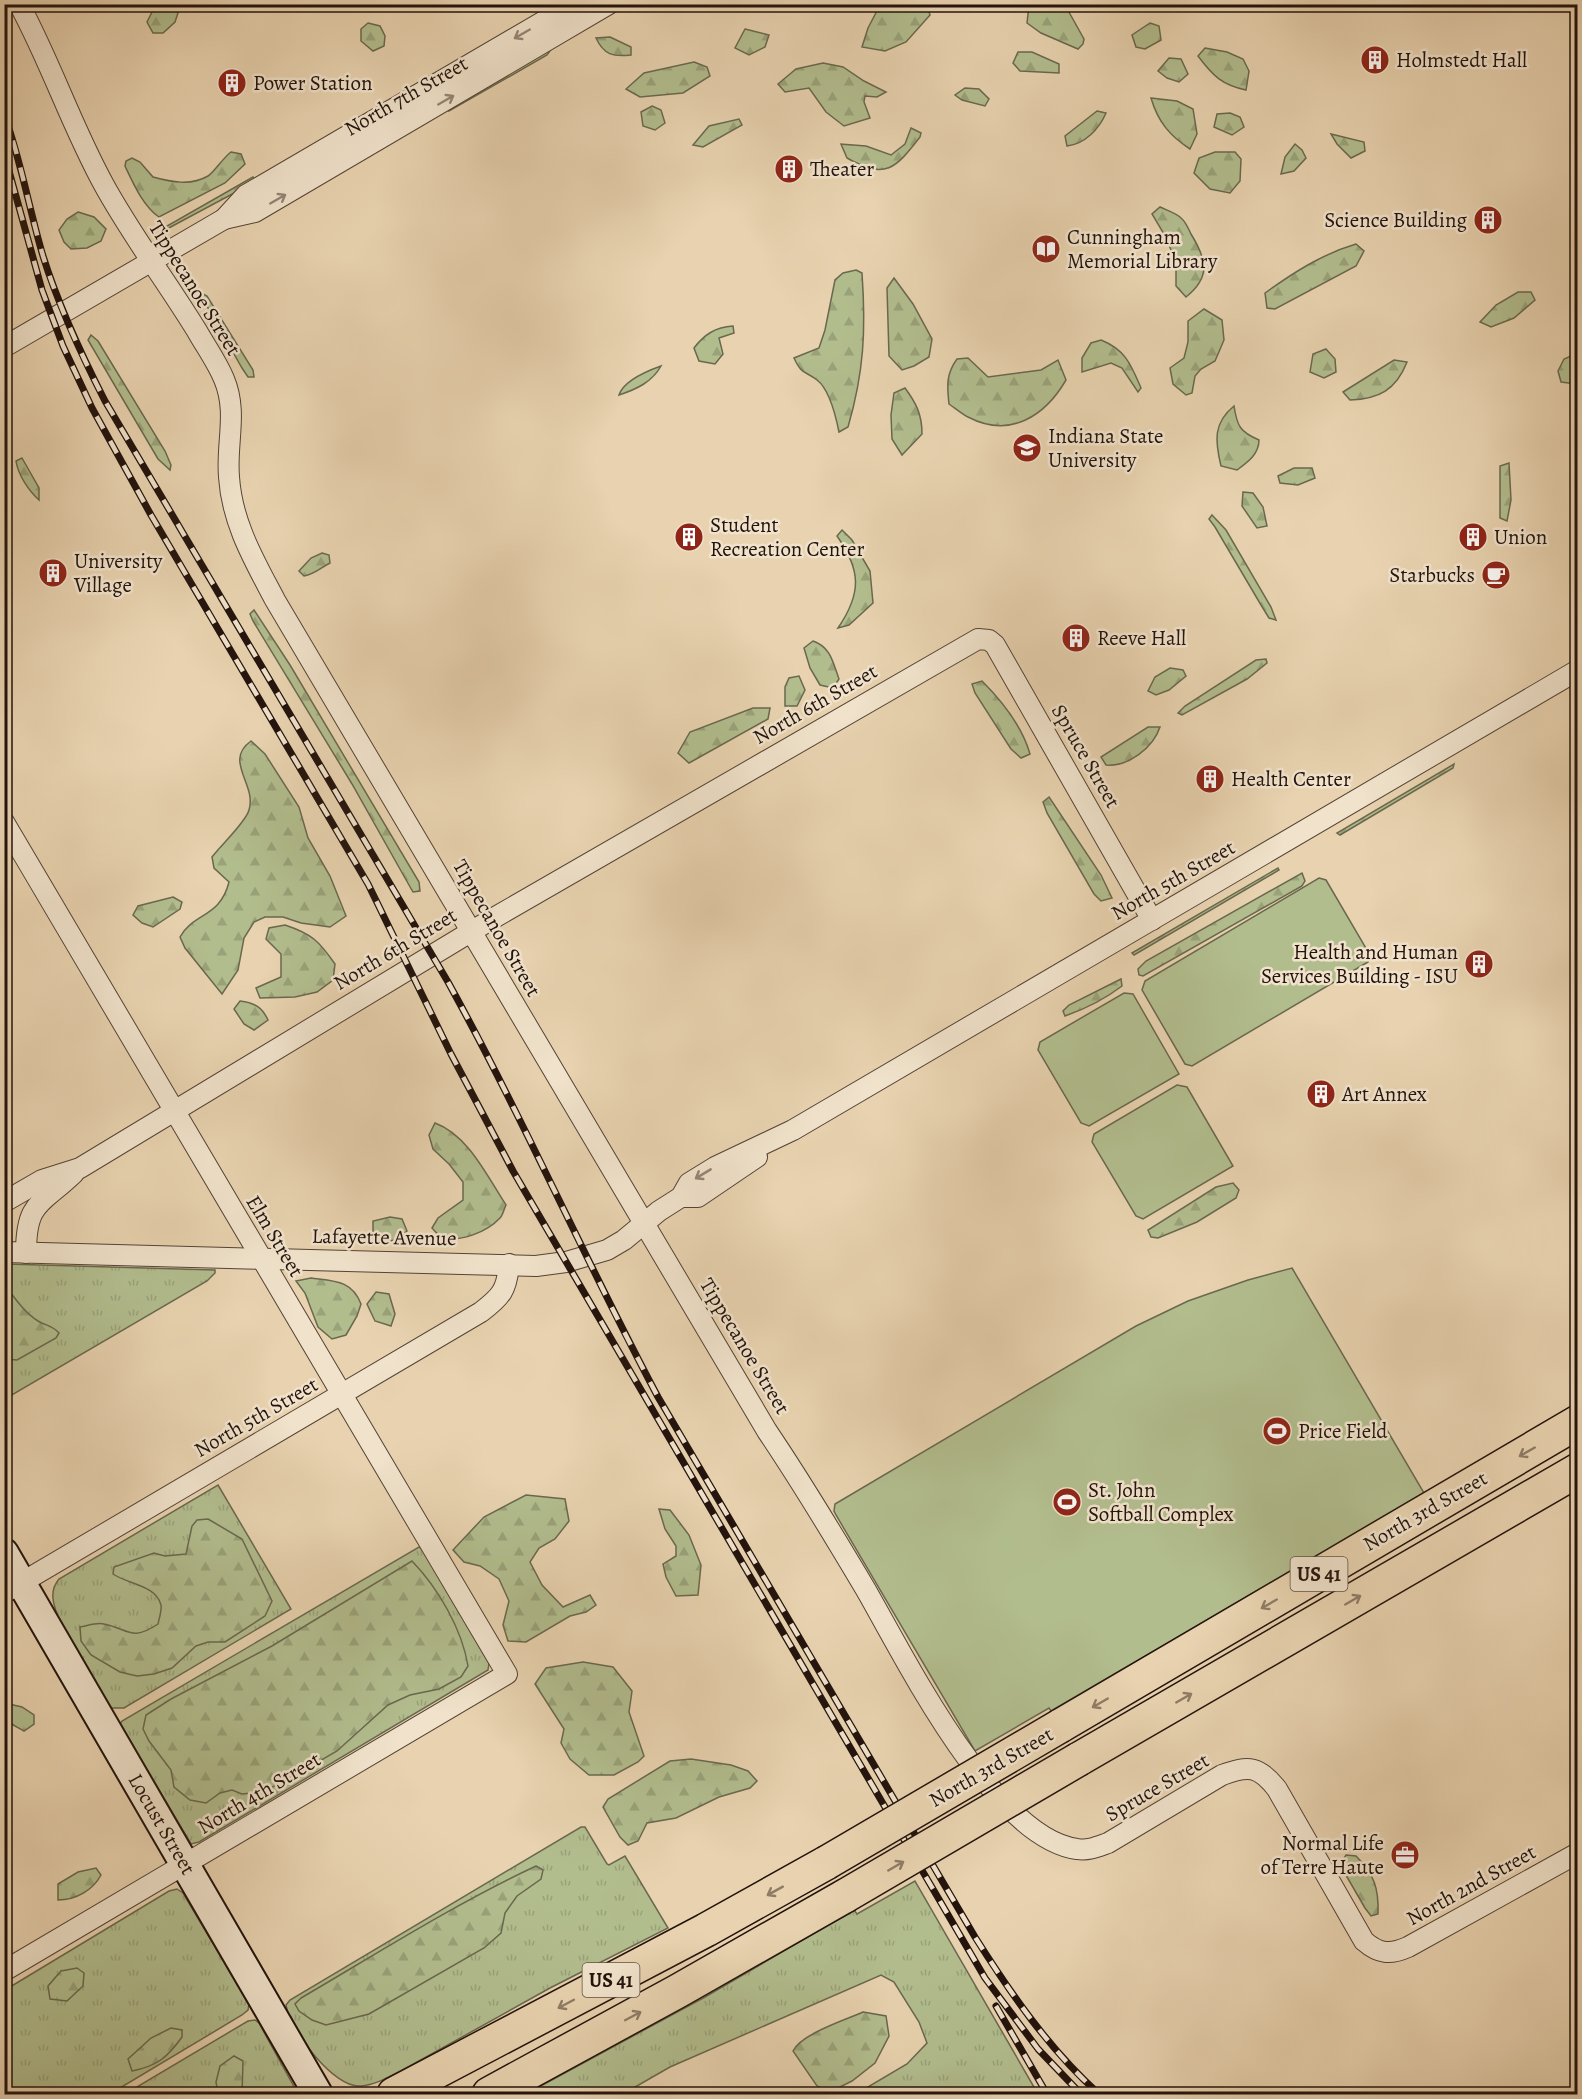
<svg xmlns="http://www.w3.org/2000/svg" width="1582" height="2099" viewBox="0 0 1582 2099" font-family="Alegreya,serif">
<defs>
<pattern id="grass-tufts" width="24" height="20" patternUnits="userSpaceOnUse" patternTransform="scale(1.5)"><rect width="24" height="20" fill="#b2bd8e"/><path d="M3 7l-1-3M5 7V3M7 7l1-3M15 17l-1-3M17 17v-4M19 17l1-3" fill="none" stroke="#99a279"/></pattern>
<pattern id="forest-firs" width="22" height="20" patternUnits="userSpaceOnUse" patternTransform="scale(1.5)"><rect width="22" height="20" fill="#b2bd8e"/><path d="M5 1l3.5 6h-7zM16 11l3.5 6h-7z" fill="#99a279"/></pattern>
</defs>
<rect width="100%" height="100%" fill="#e8d2af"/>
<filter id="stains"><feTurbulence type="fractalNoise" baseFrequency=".00333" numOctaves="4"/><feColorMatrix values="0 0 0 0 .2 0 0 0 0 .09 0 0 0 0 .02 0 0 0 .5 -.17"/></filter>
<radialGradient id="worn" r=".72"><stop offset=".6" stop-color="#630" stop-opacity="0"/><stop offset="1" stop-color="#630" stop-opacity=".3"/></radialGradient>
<g fill="url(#grass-tufts)" stroke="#6a684e" stroke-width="1.5">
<path d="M5,1264l210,6v3l-8,8 -202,118z"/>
<path d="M218,1485l73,124 -167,99h-13l-53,-91c-5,-14 -9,-26 1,-38z"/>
<path d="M419,1547l3,1 67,115 -1,7 -289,172 -8,2 -71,-120 2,-3z"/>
<path d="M581,1827h4l22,37 2,1 16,-9 43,72 -118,60 -149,83c-12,6 -26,14 -40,15 -27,3 -71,-56 -75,-81l4,-5z"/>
<path d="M915,1881l123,213h-182l51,-30 20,-21 -8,-21 -25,-40 -13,-7 -211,92 -47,27h-97l179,-97 149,-87 3,4z"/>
<path d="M177,1889l6,4 66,111 -1,6 -6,5 -132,79h-105v-104l164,-99z"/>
<path d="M255,2020l4,3 39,71h-173l123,-73z"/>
</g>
<g fill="url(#forest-firs)" stroke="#6a684e" stroke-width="1.5">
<path d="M149,5h22l7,8 -3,9 -12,11h-10l-6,-11 5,-10z"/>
<path d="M878,5h49l3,10 -24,27 -21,9 -23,-4 6,-19 11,-21z"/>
<path d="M1029,5h36l19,34 -1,5 -5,5 -37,-16 -14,-10z"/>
<path d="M368,23l12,3 5,10 -1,10 -11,5 -12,-10v-12z"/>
<path d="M1150,23l9,3 2,14 -16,9 -9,-2 -4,-12z"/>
<path d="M745,29l24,6 -4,12 -16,8 -14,-7z"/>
<path d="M610,37l21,10v8c-18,2 -27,0 -35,-17z"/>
<path d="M552,48l-5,7 -98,56v-2z"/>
<path d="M1205,48l22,4 16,7 6,12 -3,19c-24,-5 -33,-14 -48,-34z"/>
<path d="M1018,52h14l27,12v9l-39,-2 -7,-8z"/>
<path d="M1169,58l12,1 7,15 -9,8 -12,-4 -9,-7z"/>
<path d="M694,62l13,5 3,9 -27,17 -43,4 -14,-8 18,-16z"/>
<path d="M823,63l20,4 21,14 22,11 -9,5 -12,-1 -1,6 6,16 -26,8 -18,-14 -17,-24 -24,4 -7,-8 18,-15z"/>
<path d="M965,88l14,1 10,10 -4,7 -23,-6 -7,-5z"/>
<path d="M1151,98l26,3 16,8 4,25 -7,15c-20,-13 -32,-27 -39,-51z"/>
<path d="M652,106l9,4 4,13 -10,7 -12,-4 -2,-14z"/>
<path d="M1097,111l9,2c-7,16 -21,31 -39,33l-2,-10z"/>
<path d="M1230,113l10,4 4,10 -12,8 -18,-8 3,-13z"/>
<path d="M739,119l3,6 -39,22 -10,-2 16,-19z"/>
<path d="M911,128l10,5 -1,4c-25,32 -34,43 -73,21l-6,-14 25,2 25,9 14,-11z"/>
<path d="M1331,134l33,8 1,9 -14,7 -14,-14z"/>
<path d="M1295,144l7,6 4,8 -12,13 -13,3 4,-17z"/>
<path d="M231,152l10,2 4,10 -20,19 -66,34c-16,-11 -26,-34 -34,-51l1,-5 6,-3 8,4 13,15c18,5 38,9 55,-1 5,-3 16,-19 23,-24z"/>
<path d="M1215,152h20l6,7 -1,22 -10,12 -20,-4 -16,-16 5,-15z"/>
<path d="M253,177l2,2 -2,4 -88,47 -1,-1 3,-3z"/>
<path d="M1160,207c6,3 16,6 21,11 5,4 8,12 10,16 16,26 20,43 -5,63l-10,-11v-25l-12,-27 -12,-20z"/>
<path d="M78,212l16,5 12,12 -5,12 -14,7 -16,1 -7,-7 -5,-12 8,-11z"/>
<path d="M1356,244l8,7 -8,15 -81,43 -8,-1 -2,-15c28,-20 57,-39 91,-49z"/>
<path d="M856,270l6,3c4,57 2,99 -14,154l-9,5c-3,-15 -10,-43 -22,-52 -13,-10 -15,-5 -23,-22l25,-10 6,-18 10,-50 8,-7z"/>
<path d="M894,278l19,26 19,35 -3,18 -15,9 -12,4 -13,-14 -2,-68z"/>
<path d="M199,292l8,4 46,74 1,7h-6l-6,-9z"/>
<path d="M1518,292h13l4,8 -21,18 -23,9 -11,-5 16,-17z"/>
<path d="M1204,309l18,11 2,20 -9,21 -14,8 -6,7 -3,17 -6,2 -13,-11 -3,-16 14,-10 4,-16v-21z"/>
<path d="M733,326l1,7 -15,5 4,16 -8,10 -16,-3 -5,-13c10,-13 21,-21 39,-22z"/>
<path d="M91,335l7,6 67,110 6,14 -1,5 -12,-11 -70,-119z"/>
<path d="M1101,340c25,10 30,25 40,48l-3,4 -16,-24 -11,-5 -29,9v-14l9,-15z"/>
<path d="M1326,349l9,10 1,13 -12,6 -14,-6 3,-18z"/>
<path d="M1571,356l6,12 -1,16 -15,-2 -3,-11 6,-12z"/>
<path d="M968,358l20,19 53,-7 17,-10 8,20c-21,36 -56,59 -98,37 -6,-3 -13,-9 -19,-13 -2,-18 -3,-30 8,-45z"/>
<path d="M1394,360l13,2c-11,28 -28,37 -57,38l-7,-8z"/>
<path d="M661,366c-9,16 -24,23 -42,29 5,-15 28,-24 42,-29z"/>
<path d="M905,388c11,15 17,26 17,46l-20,21 -10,-16 -1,-24 3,-22z"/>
<path d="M1234,406c3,20 6,26 25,34 0,14 -11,22 -22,30l-16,-4c-6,-25 -8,-43 13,-60z"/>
<path d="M22,458l17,30v12c-10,-9 -21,-25 -23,-39z"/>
<path d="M1509,463l2,37 -4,21 -7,-3v-52z"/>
<path d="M1294,468h18l3,10 -17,7 -18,-2 -2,-7z"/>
<path d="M1243,492l10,1 10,14 4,19 -10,2 -15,-22z"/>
<path d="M1212,515l14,15 45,77 5,13 -7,-2 -8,-13 -46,-78 -6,-8z"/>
<path d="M842,530l10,10 18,31 3,32 -24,22 -11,3c24,-35 23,-58 -1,-92z"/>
<path d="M322,553l7,2 1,8c-10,5 -15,11 -26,13l-5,-5 12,-13z"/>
<path d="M254,610l36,55 129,217 1,9 -7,1 -8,-14 -53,-94 -99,-163 -3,-7z"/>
<path d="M813,641c18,6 20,22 26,38l-6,9 -13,-3 -10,-17 -6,-20z"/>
<path d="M1266,659l1,4 -20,16 -65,36 -4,-2 7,-7 71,-46z"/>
<path d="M1170,668l13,2 3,6 -17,14 -13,5 -8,-4 7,-14z"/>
<path d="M799,676l6,14 -8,16h-12v-19l4,-9z"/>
<path d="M982,681c20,20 40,45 48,73l-9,4 -10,-9 -36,-56 -3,-9z"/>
<path d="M753,708h17l-2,11 -79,44 -11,-10 12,-21z"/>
<path d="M1148,727h12c-7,21 -32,40 -54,38l-5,-8z"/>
<path d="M251,741l14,13 34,53 9,31 22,38 16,40 -16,11 -29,-4 -18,-6h-18l-11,5 -10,16 -6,32 -16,24 -37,-46 -5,-11c14,-25 40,-19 49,-55l-15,-14 -2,-11c9,-12 34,-35 37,-47 8,-26 -26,-49 2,-69z"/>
<path d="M1454,764l-1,4 -113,67 -3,-2z"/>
<path d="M1049,797l52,78 11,23 -11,3 -7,-7 -47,-81 -4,-11z"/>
<path d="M1278,868l1,2 -145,85 -2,-2z"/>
<path d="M1302,873l3,8 -3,5 -159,90 -4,-1 -1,-6 8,-8z"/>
<path d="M173,897l9,5 -2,7 -27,18 -11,-4 -9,-8 5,-9z"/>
<path d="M285,925c27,9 34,16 50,39l-2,16 -16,12 -22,5 -35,1 -4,-10 25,-11v-23l-15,-15 3,-11z"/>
<path d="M1121,979l1,7c-17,13 -37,23 -57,30l-2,-5 6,-6z"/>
<path d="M240,1001c15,2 22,6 28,19l-14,10 -10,-6 -10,-15z"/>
<path d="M435,1123c33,12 52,53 71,82 -2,4 -3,10 -6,13 -14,15 -39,23 -58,21l-10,-11 6,-10 25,-18v-18l-14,-18 -16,-15 -4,-14z"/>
<path d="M1233,1183l6,7 -3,8 -39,24 -39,16 -7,-1 -3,-7 68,-43z"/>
<path d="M390,1217l12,2 5,12c-12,11 -19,13 -34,6v-16z"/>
<path d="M311,1278c23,3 41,2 50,26l-4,12 -11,19 -14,4 -14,-12 -13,-34 -9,-12z"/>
<path d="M4,1284c10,13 20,28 34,37 8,5 14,4 21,12l-3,5 -39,22 -12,-1z"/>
<path d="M376,1292l13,2 6,20 -4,12 -16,-5 -8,-17z"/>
<path d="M526,1495l39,4 4,22 -14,18 -16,9 -9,14 12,23 21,22 27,-12 6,10 -10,7 -16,4 -44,26 -18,-1 -5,-16 6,-24 -10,-22 -19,-13 -16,-4 -11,-12 31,-33z"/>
<path d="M659,1509l11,1 19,25 12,30 -3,30 -22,1 -10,-19 -3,-13 13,-8v-10l-11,-17z"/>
<path d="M208,1519l34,20 30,62 -7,15 -40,26h-17l-12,4 -24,22 -18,6 -17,2 -17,-4 -29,-17 -10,-14 -1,-14c7,-1 17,-5 24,-3 25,5 27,18 54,0 1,-5 4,-14 3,-19 -5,-20 -34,-21 -48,-31l1,-7 40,-14 11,3 21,-2 6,-28 5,-6z"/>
<path d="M412,1561c26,27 50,68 56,105l-7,11 -22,12 -29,6 -22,10 -51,46 -55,32 -22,9 -18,2 -10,-4 -12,3 -14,10 -16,-3 -16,-13 -3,-17 -22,-29 -6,-12 3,-14 25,-16 101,-53z"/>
<path d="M583,1662l30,5 19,24 -3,21 15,44 -6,6 -24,13h-25l-19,-16 -9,-16 3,-14 -29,-45 11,-16z"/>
<path d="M9,1704l13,3 12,8v9l-10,7c-14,-8 -20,-8 -19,-26z"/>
<path d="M691,1759l40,6 17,6 9,10 -7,7 -31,9 -43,21 -29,5 -9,18 -10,4 -8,-8 -17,-30 5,-8 62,-38z"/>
<path d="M1346,1855l10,1c18,18 23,32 22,58l-7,2 -6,-8 -25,-43z"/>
<path d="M536,1866l7,4 -2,9 -24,17 -12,17 -4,20 -17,15 -115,66 -43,11 -14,-5 -13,-9 -4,-7 6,-6c77,-45 154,-94 235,-132z"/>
<path d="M96,1868l5,7c-8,15 -25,25 -43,25v-16l20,-12z"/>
<path d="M77,1968l7,5 -1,13 -16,15 -17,-2 -2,-13 13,-15z"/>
<path d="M863,2012l23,4 3,20 -14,27 -23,18 -22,11 -13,-6 -24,-35c8,-17 52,-31 70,-39z"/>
<path d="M171,2028l11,2v7c-15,21 -25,29 -50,34l-4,-12 23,-21z"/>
<path d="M234,2056l9,5 -1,33h-24l-2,-12 4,-16z"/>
</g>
<g fill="#b2bd8e" stroke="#6a684e" stroke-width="1.5">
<path d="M1319,878l7,2 44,75 -2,7 -176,104 -7,-2 -43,-74 3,-9z"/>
<path d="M1124,993l9,1 46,80 -90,52 -8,-3 -43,-73 2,-8z"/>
<path d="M1177,1085l10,2 46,79 -90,53 -7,-3 -44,-74 2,-8z"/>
<path d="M1292,1268l132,225 -373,218 -2,-3 -74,43 -139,-236 -2,-4 1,-7 301,-178 52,-25 60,-21z"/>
</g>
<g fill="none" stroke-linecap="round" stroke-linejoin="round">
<g stroke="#544336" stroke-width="22">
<g id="street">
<path d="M19,4c32,59 53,123 85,181 28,51 63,97 93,146 9,16 20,31 27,48 14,33 2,64 5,98 3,46 25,83 46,123l492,831c35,52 67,105 99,159 39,68 128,248 211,259 11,2 20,-2 31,-6l114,-68c27,-10 37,-9 55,14l87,152c15,13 26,14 44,6l170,-94"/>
<path d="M224,219l31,-7 354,-208"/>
<path d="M4,347l220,-128 22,-24 327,-191"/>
<path d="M4,822l503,852 -503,297"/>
<path d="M681,1197h17l59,-40"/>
<path d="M4,1202l38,-22 38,-12 412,-249 486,-280 11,1 6,5 157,275"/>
<path d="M4,1252l532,14 30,-4 41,-12 17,-10 35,-29 22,-14 8,-14 26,-16 78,-37 785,-460"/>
<path d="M26,1253c0,-52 15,-48 48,-80"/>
<path d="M4,1593l477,-281c20,-15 26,-22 28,-48"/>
</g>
</g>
<g stroke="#23130d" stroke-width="32">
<path id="secondary" d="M4,1553l314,541"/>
</g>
<g stroke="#23130d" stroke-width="36">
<g id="highway">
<path d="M1060,1726l518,-304"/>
<path d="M1079,1759l499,-289"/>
<path d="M394,2094l312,-164 120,-67"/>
<path d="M489,2094l189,-103 167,-95"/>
</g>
</g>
<use href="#street" stroke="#f0e2cb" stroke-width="20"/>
<use href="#secondary" stroke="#f0e2cb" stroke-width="28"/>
<use href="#highway" stroke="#e8d2af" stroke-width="33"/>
<g stroke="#23130d" stroke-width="7">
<g id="rail">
<path d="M4,114c17,46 25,95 39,142 16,51 38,98 62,145l343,581c75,136 137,278 210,415l317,540c36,57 74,112 124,157"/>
<path d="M4,153l38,137 21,56 29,62 59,107 217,369 83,170 62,117 472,807 53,71 43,45"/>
<path d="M996,2006l51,88"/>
</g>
</g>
<use href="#rail" stroke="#f0e2cb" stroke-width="4.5" stroke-dasharray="14" stroke-linecap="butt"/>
<g stroke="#23130d" stroke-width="36" stroke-linecap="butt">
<g id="highway-bridge">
<path d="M826,1863l234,-137"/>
<path d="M845,1896l234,-137"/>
</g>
</g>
<use href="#highway-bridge" stroke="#e8d2af" stroke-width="33"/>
</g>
<defs><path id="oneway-shaft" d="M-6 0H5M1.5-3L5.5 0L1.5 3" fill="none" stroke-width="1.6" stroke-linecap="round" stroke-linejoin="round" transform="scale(1.5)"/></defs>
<g stroke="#948576">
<use href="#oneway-shaft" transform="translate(522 34) rotate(150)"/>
<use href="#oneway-shaft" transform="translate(446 100) rotate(-30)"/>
<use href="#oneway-shaft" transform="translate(278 199) rotate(-30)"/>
<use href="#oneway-shaft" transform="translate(703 1174) rotate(149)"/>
</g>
<g stroke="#8f7c66">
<use href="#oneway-shaft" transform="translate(1527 1452) rotate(150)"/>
<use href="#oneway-shaft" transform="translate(1353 1600) rotate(-30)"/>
<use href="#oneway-shaft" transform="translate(1269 1604) rotate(150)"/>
<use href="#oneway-shaft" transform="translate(1184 1698) rotate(-30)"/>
<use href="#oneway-shaft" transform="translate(1100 1703) rotate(150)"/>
<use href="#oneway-shaft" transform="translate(896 1866) rotate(-30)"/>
<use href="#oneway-shaft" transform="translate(775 1891) rotate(151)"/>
<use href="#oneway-shaft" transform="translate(566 2004) rotate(152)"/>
<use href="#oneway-shaft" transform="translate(633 2016) rotate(-28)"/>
</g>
<defs>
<g id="building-disc" transform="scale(1.5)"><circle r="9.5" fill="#8f2418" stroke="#f0e2cb"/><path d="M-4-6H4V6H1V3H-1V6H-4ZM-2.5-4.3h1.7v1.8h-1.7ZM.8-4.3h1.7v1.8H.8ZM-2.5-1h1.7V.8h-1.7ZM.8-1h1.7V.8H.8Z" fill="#fff"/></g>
<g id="library-disc" transform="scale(1.5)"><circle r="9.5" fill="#8f2418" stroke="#f0e2cb"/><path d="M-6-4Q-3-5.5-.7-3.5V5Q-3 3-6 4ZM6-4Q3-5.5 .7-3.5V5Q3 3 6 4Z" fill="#fff"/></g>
<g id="university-disc" transform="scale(1.5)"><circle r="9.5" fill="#8f2418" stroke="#f0e2cb"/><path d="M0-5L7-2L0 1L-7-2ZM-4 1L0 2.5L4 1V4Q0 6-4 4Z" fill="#fff"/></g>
<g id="cafe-disc" transform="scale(1.5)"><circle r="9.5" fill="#8f2418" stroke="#f0e2cb"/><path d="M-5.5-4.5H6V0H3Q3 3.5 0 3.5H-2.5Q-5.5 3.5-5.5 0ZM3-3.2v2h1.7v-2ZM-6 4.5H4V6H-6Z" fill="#fff"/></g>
<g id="stadium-disc" transform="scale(1.5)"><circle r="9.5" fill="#8f2418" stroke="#f0e2cb"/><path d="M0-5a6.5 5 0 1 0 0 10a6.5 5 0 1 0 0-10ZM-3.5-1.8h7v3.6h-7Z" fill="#fff"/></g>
<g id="office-disc" transform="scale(1.5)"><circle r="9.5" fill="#8f2418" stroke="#f0e2cb"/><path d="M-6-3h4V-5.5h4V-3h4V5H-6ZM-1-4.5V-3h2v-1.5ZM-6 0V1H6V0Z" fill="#fff"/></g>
</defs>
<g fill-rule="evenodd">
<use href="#building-disc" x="1375" y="60"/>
<use href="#building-disc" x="232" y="83"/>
<use href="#building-disc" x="789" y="169"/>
<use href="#building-disc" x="1488" y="220"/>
<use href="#library-disc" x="1046" y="249"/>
<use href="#university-disc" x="1027" y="448"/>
<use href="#building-disc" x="689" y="537"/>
<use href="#building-disc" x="1473" y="537"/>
<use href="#building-disc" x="53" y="573"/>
<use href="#cafe-disc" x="1496" y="575"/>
<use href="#building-disc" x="1076" y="638"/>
<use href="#building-disc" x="1210" y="779"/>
<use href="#building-disc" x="1479" y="964"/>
<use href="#building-disc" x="1321" y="1094"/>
<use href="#stadium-disc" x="1277" y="1431"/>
<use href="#stadium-disc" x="1067" y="1502"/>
<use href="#office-disc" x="1405" y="1855"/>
</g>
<g text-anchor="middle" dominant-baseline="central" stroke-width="5" stroke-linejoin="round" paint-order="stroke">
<g fill="#f0e2cb" stroke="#605146" stroke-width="1.5">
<rect x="1290.5" y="1557" width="57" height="34" rx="4.5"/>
<rect x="582.5" y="1963" width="57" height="34" rx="4.5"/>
</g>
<g font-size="20" font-weight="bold" fill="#23130d">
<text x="1319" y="1574">US 41</text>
<text x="611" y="1980">US 41</text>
</g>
<g font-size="21" fill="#23130d" stroke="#f0e2cb" text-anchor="start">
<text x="1396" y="60">Holmstedt Hall</text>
<text x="253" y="83">Power Station</text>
<text x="810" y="169">Theater</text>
<text x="1467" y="220" text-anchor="end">Science Building</text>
<text x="1067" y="237">Cunningham<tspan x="1067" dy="24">Memorial Library</tspan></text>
<text x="1048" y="436">Indiana State<tspan x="1048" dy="24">University</tspan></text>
<text x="710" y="525">Student<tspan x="710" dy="24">Recreation Center</tspan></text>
<text x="1494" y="537">Union</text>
<text x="74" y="561">University<tspan x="74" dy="24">Village</tspan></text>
<text x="1475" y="575" text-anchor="end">Starbucks</text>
<text x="1097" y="638">Reeve Hall</text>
<text x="1231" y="779">Health Center</text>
<text x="1458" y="952" text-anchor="end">Health and Human<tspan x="1458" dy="24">Services Building - ISU</tspan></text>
<text x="1342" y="1094">Art Annex</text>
<text x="1298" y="1431">Price Field</text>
<text x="1088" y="1490">St. John<tspan x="1088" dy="24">Softball Complex</tspan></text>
<text x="1384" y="1843" text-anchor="end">Normal Life<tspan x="1384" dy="24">of Terre Haute</tspan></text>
</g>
<g font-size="21" fill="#23130d" stroke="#f0e2cb">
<text transform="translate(406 96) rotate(-30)">North 7th Street</text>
<text transform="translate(195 288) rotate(58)">Tippecanoe Street</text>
<text transform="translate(815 704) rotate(-30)">North 6th Street</text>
<text transform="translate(1086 756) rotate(60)">Spruce Street</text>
<text transform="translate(1173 880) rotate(-30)">North 5th Street</text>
<text transform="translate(497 928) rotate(60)">Tippecanoe Street</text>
<text transform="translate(395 949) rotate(-31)">North 6th Street</text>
<text transform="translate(275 1236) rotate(59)">Elm Street</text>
<text transform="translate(384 1237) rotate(1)">Lafayette Avenue</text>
<text transform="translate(745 1346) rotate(59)">Tippecanoe Street</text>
<text transform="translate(256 1417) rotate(-30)">North 5th Street</text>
<text transform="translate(1425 1511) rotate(-30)">North 3rd Street</text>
<text transform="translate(991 1767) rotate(-30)">North 3rd Street</text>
<text transform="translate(1157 1787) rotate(-30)">Spruce Street</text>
<text transform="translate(259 1793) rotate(-31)">North 4th Street</text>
<text transform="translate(162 1824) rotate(60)">Locust Street</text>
<text transform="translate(1471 1885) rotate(-29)">North 2nd Street</text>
</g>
</g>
<rect width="1582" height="2099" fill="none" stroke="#e8d2af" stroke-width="24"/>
<rect x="6" y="6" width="1570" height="2087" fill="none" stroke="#23130d" stroke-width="3"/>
<rect x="12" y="12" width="1558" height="2075" fill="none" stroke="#23130d" stroke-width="1.5"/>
<rect width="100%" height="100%" filter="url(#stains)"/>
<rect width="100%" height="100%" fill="url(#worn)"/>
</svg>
